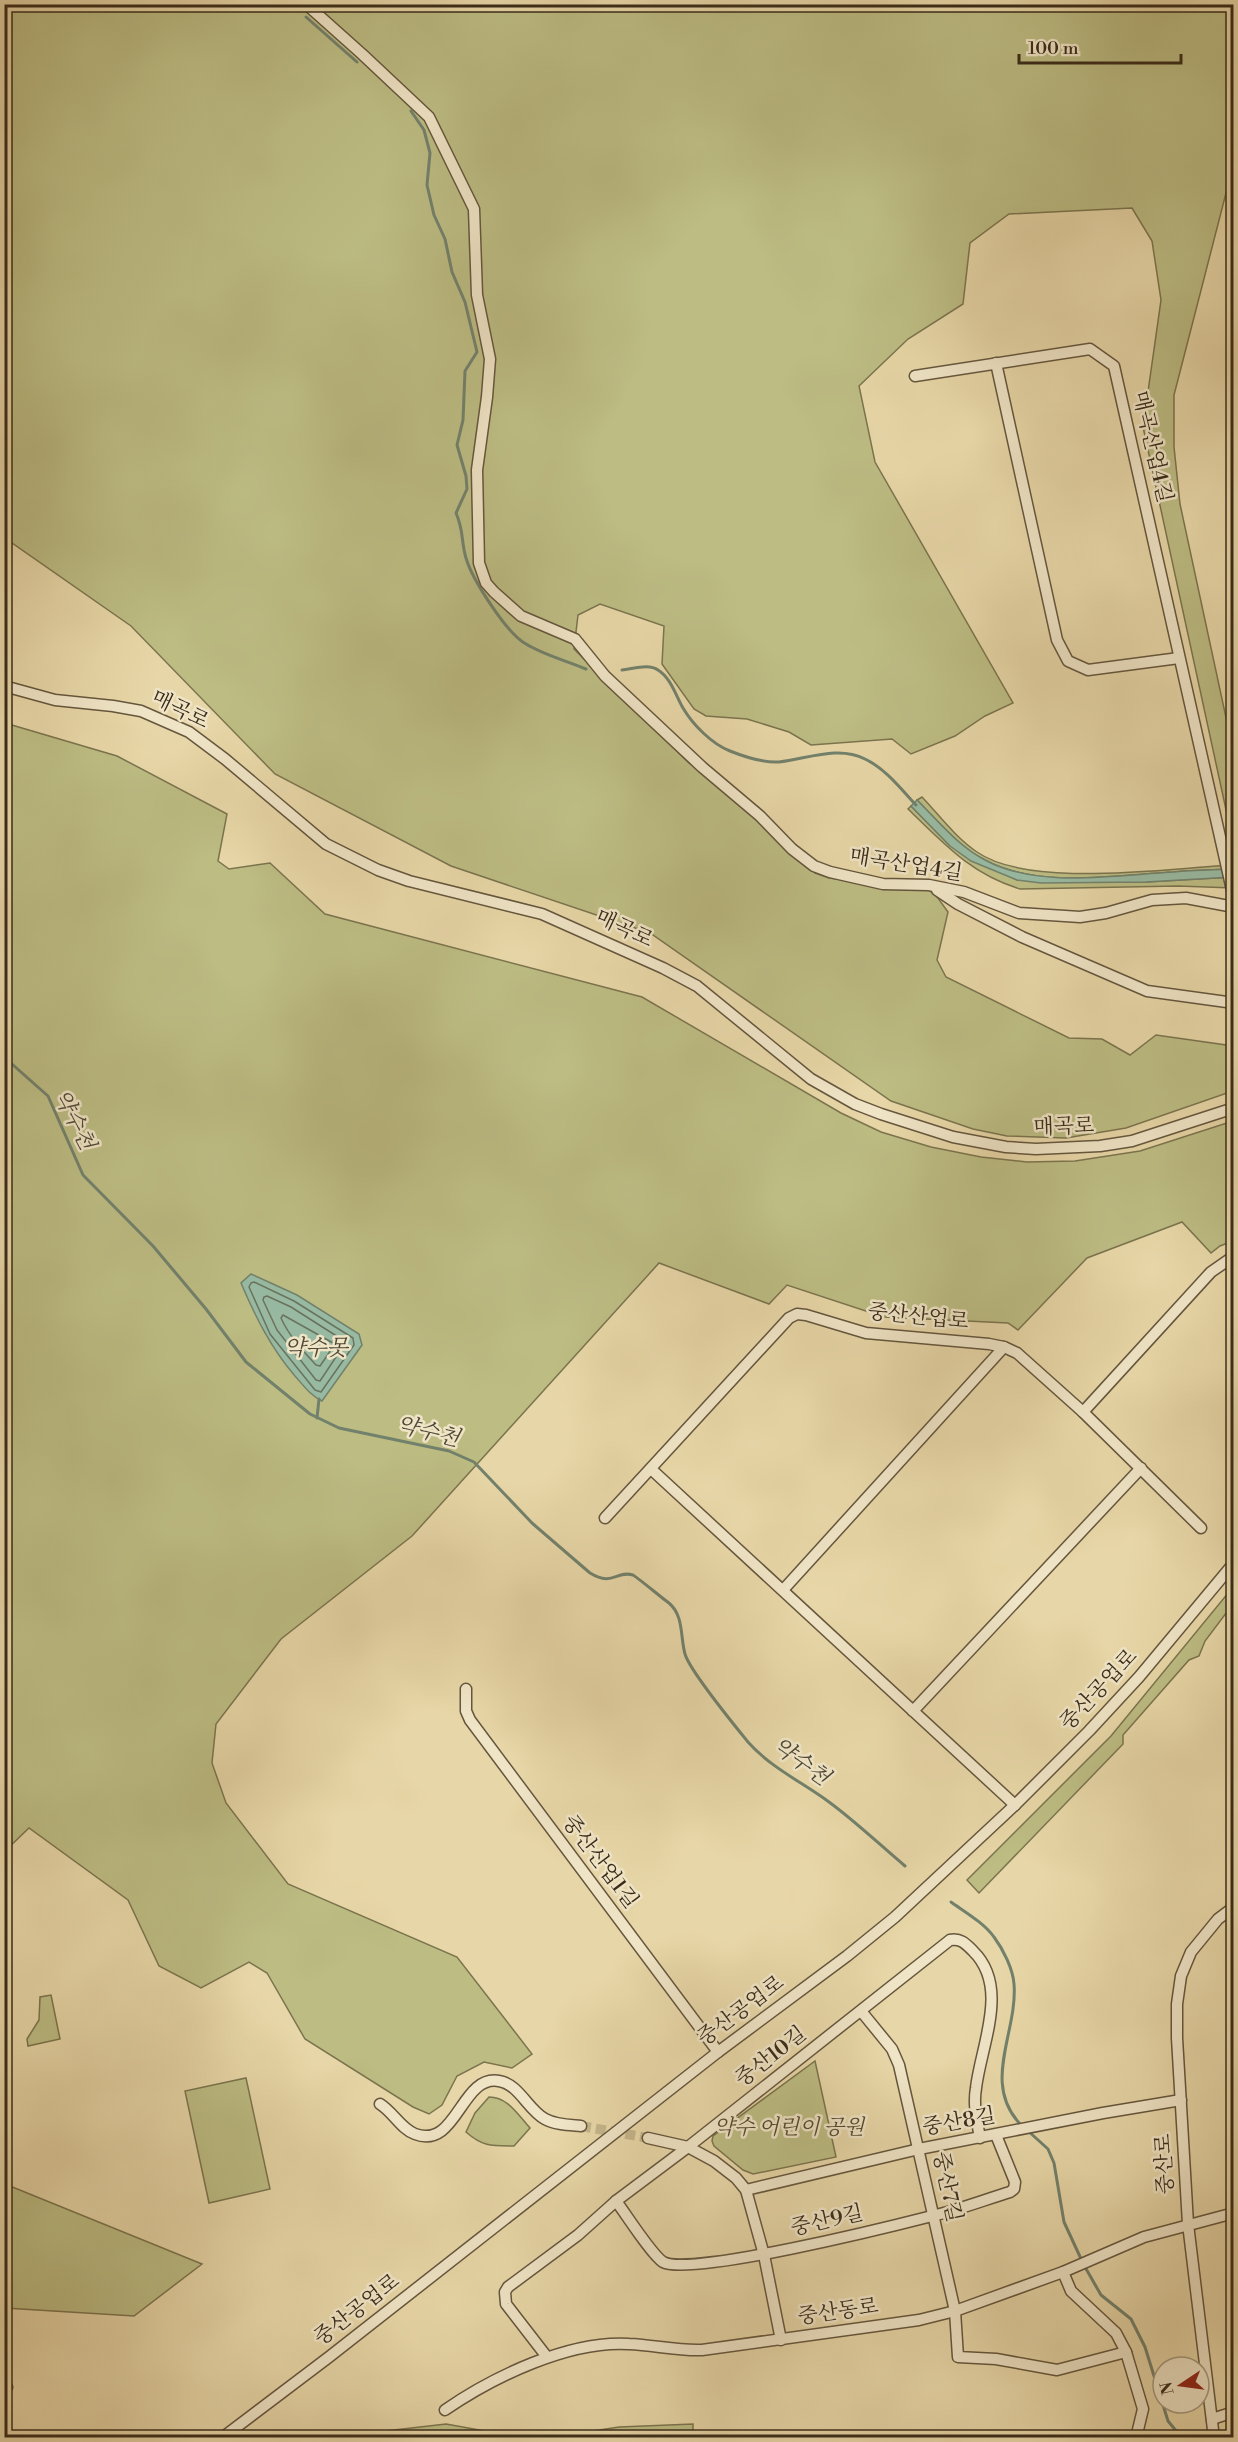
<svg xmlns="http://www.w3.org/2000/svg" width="1238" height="2442" viewBox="0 0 1238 2442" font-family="'Libre Bodoni','Noto Serif KR',serif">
<rect width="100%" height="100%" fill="#e7d6a7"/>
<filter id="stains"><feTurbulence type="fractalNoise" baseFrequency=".00333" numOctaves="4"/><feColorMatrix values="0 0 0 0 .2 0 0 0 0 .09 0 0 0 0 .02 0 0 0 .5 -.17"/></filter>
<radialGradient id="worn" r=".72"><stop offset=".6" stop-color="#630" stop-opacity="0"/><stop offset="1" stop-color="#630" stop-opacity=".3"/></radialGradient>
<g fill="#bcbc83" stroke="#7b744e" stroke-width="1.5">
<path d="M5,5h1228v161l-59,229v52l6,57 53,246v92l-90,-415 18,-127 -9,-59 -20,-33 -123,6 -39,29 -7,61 -55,35 -49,47 16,76 138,241 -28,13 -30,20 -44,18 -19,-15 -81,6 -22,-13 -42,-13 -41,-3 -12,-7 -32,-45 2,-38 -64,-22 -22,11 -4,34 115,114 42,32 84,78 14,5 99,12 7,4 13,18 -11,48 9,17 123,61 33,1 28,16 26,-20 77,11v45l-107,37 -60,10 -59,-2 -34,-7 -82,-28 -241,-168 -199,-67 -176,-92 -144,-148 -126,-88z"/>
<path d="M5,723l112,33 110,58 -9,47 11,8 41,-6 55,51 317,83 199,116 40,19 50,15 50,10 46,5 48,-1 65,-10 93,-30v120l-13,5 -9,7 -29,-31 -95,36 -69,72 -10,-7 -124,-6 -97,-32 -18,19 -110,-41 -247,273 -131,103 -65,85 -4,39 14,40 62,81 169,73 75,97 -20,14 -28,-6 -27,14 -15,29 -13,9 -16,-7 -108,-68 -38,-66 -18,-11 -48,26 -42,-22 -31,-66 -99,-72 -24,23z"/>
<path d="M922,797c17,18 34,41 55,55 53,37 191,16 256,13v4c-19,1 -39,1 -59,3 -58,3 -136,17 -189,-12 -27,-14 -46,-38 -68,-60z"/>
<path d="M911,806l39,40 67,34 129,2 87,-5v11l-55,-2 -158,3c-49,-15 -76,-45 -112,-80z"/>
<path d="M1233,1587v17l-28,37 -6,15 -10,4 -66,75v9l-144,149 -12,-13 144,-144z"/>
<path d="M51,1995l9,44 -32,7 -1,-7 12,-19 1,-23z"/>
<path d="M815,2061l21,96 -83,17 -10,-4 -29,-24 -2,-5 1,-5z"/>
<path d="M246,2078l24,111 -61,14 -24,-112z"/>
<path d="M489,2097c19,0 29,18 41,31l-16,18c-22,0 -31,1 -48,-14l9,-19z"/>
<path d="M5,2184l197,80 -68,52 -129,-8z"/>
<path d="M446,2424l72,13h-167l8,-3z"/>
<path d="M693,2424v13h-140l66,-10z"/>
</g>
<g fill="#98baa2" stroke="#72816c" stroke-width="1.5">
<path d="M917,800c22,22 41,46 68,60 53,29 131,15 189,12 20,-2 40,-2 59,-3v8l-87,5 -105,1 -24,-3 -46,-19 -21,-15 -39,-40z"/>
<path d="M251,1274l46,21 62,39 3,11 -40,56c-12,-6 -18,-15 -27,-25 -24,-28 -39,-58 -54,-93z"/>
</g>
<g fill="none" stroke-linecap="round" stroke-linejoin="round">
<g stroke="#69735e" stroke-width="1.5">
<path d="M254,1282l40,19 59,37 1,7 -33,47 -6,-2 -45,-56 -21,-47 2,-4z"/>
<path d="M267,1296l24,11 55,35 -26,39 -4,-1 -39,-50 -14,-30 1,-3z"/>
<path d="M283,1315l50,28v4l-13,19 -4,-1c-13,-14 -27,-29 -35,-47z"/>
</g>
<g stroke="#72816c" stroke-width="3">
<path d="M306,17l51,45"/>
<path d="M411,111l13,19 6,23 -3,32 7,30 11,24 7,33 13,30 12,50 -12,19 -2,49 -6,25 9,31 1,13 -11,24c8,18 5,29 10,45 6,21 41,76 60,86 18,11 41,17 60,25"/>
<path d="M622,670c11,-1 27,-7 36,0 13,8 18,26 25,38 10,17 29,36 47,43 15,6 33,12 49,11 28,-3 59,-17 86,-3 21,10 36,30 51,46"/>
<path d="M4,1057l44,39 35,79 70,71 53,63 40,53 64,52 29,14 110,23 25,11 58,61 58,50c23,14 26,-3 43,2 4,2 30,24 36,28 15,13 11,33 16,51 5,17 50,72 63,88 23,26 54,40 81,60 26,19 51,43 76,64"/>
<path d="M317,1418l2,-19"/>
<path d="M951,1902c14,10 33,21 43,35 9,12 19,32 20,47 4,49 -34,100 8,142"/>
<path d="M1027,2130l21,19 6,14 10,59 18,39"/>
<path d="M1085,2267l16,28 30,24 14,28 23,74 14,17"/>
<path d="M1224,2438l10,-2"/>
</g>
<path stroke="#c4b48b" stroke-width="10" stroke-dasharray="10 5" stroke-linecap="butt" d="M581,2126l67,12"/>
<g stroke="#65563d" stroke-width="13">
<g id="minor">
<path d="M306,4l56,50 67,63 45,92 3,86 13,64 -3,38 -10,73 2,93 7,20 8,9 27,24 54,23 30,37 97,91 58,49 32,33 22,17 16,6 53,12 46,1 35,7 55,21 61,4 26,-4 46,-13 34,-2 48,9"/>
<path d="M996,363l61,277 11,21 20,9 91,-12"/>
<path d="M915,376l175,-27 24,17 120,533"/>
<path d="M4,686l51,14 58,6 28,5 48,21 36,27 101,85 52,26 31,11 133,33 121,54 34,18 114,93 44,25 26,10 72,23 53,10 30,2 64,-3 32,-5 102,-33"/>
<path d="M937,890l21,14 64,33 125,54 87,12"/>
<path d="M1083,1412l128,-140 23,-16"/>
<path d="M651,1469l364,336"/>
<path d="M605,1518l184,-200 8,-4 9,1 60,18 123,11 15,3 13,6 66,59 118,116"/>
<path d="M783,1590l221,-243"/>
<path d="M466,1689v22l4,9 248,332"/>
<path d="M913,1711l228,-243"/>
<path d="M861,2011l31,38 7,16 56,246 3,46 38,2 61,11 69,-18"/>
<path d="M380,2104c13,8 21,25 35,30 42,16 46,-60 84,-53 20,3 29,29 46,38 11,6 25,6 36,7"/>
<path d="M648,2138l40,9 26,14 22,17 10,12 18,65 17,85"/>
<path d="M746,2190l173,-41 184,-36 78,-13"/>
<path d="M616,2201c10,13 35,53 47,61 26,15 230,-36 269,-46 26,-6 52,-16 78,-24l4,-3 1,-7 -19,-47"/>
<path d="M1063,2272l8,19 45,42 10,19 17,57 -7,29"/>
<path d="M547,2357l-41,-53 -1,-12 3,-5 70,-52 38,-34 72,-54 262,-207c11,-2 16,4 23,11 37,36 8,94 3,137 -3,17 1,33 4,50"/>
<path d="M4,2389l3,-2"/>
<path d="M445,2410c48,-33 124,-70 184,-66 25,1 48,7 73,6l217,-30 36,-9 108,-39 81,-35 90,-24"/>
<path d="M1212,2419l22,-7"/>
<path d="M222,2438l107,-81 389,-305 129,-96 48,-39 120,-112 74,-74 50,-54 95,-114"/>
<path d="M1214,2438l-26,-214 -11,-186v-34l4,-28 10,-24 27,-33 16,-12"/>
</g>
</g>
<use href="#minor" stroke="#efe4c6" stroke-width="10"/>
</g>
<g text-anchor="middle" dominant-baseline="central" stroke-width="5" stroke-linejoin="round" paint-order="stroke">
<g font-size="21" fill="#3a2c1a" stroke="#efe4c6">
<text transform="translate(1152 447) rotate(77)">매곡산업4길</text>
<text transform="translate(180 710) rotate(26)">매곡로</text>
<text transform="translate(906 865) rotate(9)">매곡산업4길</text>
<text transform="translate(624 929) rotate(25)">매곡로</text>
<text transform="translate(1064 1127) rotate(-2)">매곡로</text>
<text transform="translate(918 1317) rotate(6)">중산산업로</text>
<text transform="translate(1099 1690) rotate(-47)">중산공업로</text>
<text transform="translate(600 1862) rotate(53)">중산산업1길</text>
<text transform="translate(741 2011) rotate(-37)">중산공업로</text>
<text transform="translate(771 2057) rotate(-38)">중산10길</text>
<text transform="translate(959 2122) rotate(-10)">중산8길</text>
<text transform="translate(1165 2164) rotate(-93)">중산로</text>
<text transform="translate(947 2187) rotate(78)">중산7길</text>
<text transform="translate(827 2221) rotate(-13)">중산9길</text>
<text transform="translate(357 2310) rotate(-38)">중산공업로</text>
<text transform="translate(838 2312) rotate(-8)">중산동로</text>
</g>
<g font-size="21" font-style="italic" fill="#54492f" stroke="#efe4c6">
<text x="789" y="2128">약수 어린이 공원</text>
</g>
<g font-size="22" font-style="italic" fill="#4d4835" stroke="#efe4c6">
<text transform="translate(74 1120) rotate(63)">약수천</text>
<text x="316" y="1348">약수못</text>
<text transform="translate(428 1432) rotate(14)">약수천</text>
<text transform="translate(801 1762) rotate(36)">약수천</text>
</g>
</g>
<rect width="1238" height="2442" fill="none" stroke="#e7d6a7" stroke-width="24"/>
<rect x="6" y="6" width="1226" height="2430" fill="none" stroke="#3a2c1a" stroke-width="3"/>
<rect x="12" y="12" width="1214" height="2418" fill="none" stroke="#3a2c1a" stroke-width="1.5"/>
<g transform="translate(1181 2385) rotate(257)"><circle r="28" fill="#efe4c6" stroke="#a79a81" stroke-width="1.5"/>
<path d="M0-4.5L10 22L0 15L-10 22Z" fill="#8f2418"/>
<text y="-9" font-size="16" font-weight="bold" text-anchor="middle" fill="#3a2c1a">N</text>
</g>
<path d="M1019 54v9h162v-9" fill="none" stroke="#3a2c1a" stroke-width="3"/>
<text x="1028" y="54" font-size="18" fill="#3a2c1a" stroke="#efe4c6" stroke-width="4.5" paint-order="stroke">100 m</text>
<rect width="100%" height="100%" filter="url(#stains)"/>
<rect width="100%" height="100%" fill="url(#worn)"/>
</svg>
